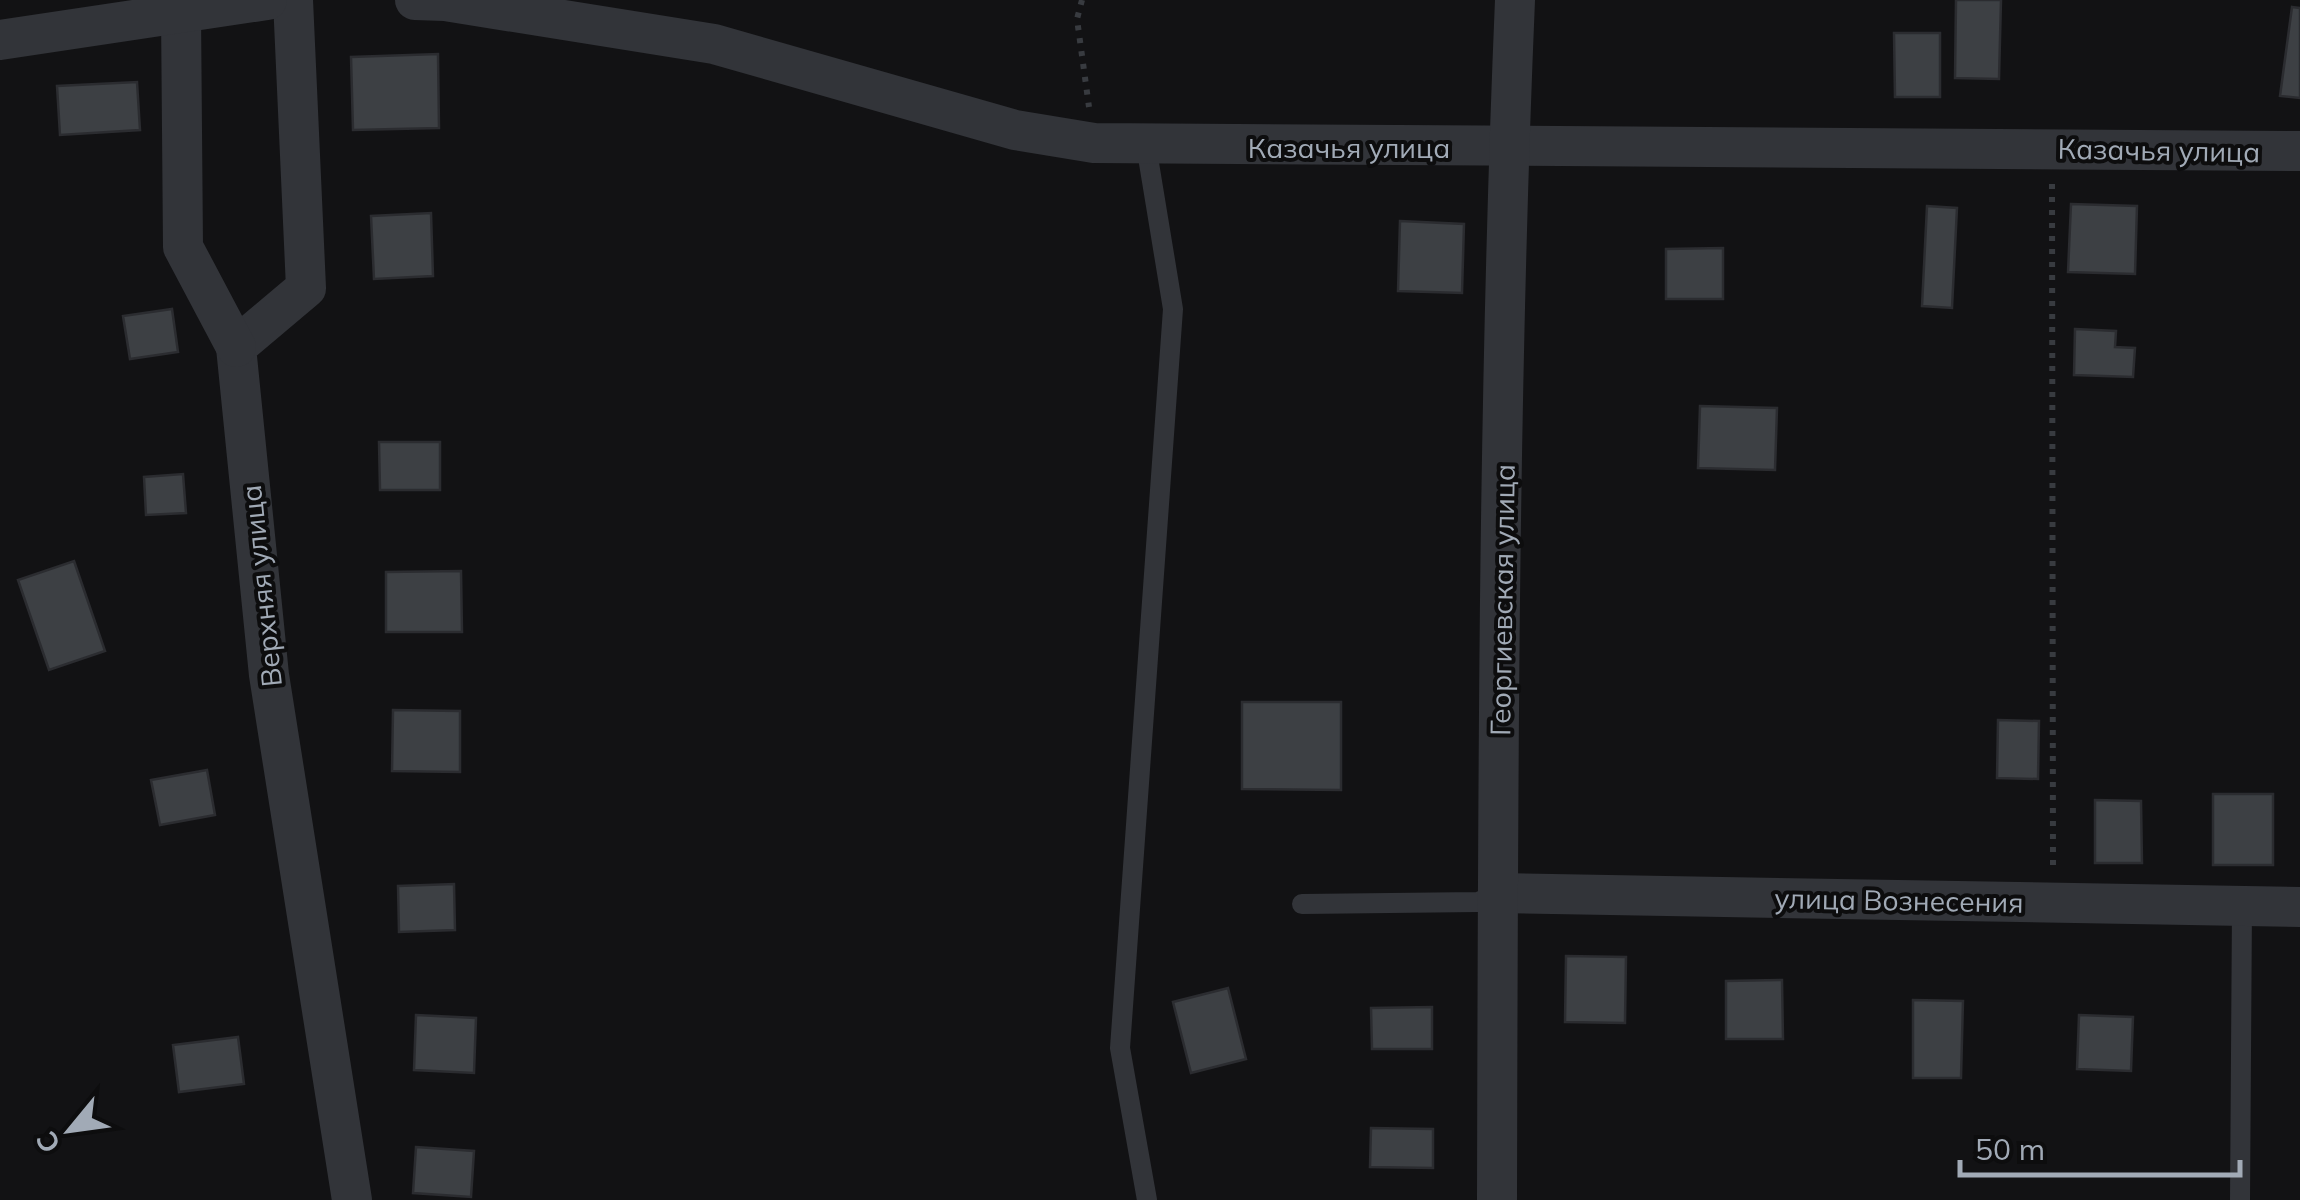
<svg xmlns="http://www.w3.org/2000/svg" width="2300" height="1200" viewBox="0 0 2300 1200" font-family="Mulish,sans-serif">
<rect width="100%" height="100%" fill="#121214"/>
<g fill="#3d4044" stroke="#2b2c30" stroke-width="2.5">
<path d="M1956,0h45l-2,79 -44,-1z"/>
<path d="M2292,7l8,1v90l-20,-2z"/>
<path d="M1894,33h46v64h-45z"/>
<path d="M438,54l1,74 -86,2 -2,-73z"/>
<path d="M137,82l3,48 -80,5 -3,-49z"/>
<path d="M2071,204l66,2 -2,68 -67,-2z"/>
<path d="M1927,206l30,2 -5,100 -30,-2z"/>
<path d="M431,213l2,63 -59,3 -3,-63z"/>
<path d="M1400,221l64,3 -2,69 -64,-2z"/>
<path d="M1723,248v51h-57v-50z"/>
<path d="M172,309l6,43 -48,7 -7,-43z"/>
<path d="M2075,329l41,2 -1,16 20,1 -2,29 -59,-2z"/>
<path d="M1700,406l77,2 -2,62 -77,-2z"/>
<path d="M379,442h61v48h-60z"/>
<path d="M183,474l3,39 -40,2 -2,-38z"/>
<path d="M74,561l31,90 -56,19 -31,-90z"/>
<path d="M461,571l1,61h-76v-60z"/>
<path d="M1242,702h99v88l-99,-1z"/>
<path d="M393,710l67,1v61l-68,-1z"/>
<path d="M1998,720l41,1 -1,58 -41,-1z"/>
<path d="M207,770l8,45 -55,10 -9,-45z"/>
<rect x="2213" y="794" width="60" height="71"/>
<path d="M2095,800l46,1 1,62h-47z"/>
<path d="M454,884l1,46 -56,2 -1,-46z"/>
<path d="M1566,956l60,1 -1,66 -60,-1z"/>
<path d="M1782,980l1,59h-57v-58z"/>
<path d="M1228,988l18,71 -55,14 -18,-71z"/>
<path d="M1913,1000l50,1 -2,77h-48z"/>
<path d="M1432,1007v42h-60l-1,-41z"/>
<path d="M416,1015l60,3 -2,55 -60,-3z"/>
<path d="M2079,1015l54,2 -2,54 -54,-2z"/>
<path d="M238,1037l6,47 -65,8 -6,-47z"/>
<path d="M1371,1128l62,1v39l-63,-1z"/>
<path d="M416,1147l58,4 -3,46 -58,-4z"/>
</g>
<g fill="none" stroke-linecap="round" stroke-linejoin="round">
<g stroke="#383b40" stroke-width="6" stroke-dasharray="5 8" stroke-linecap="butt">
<path d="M1082,0l-5,19 12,88"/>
<path d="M2052,184l1,682"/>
</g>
<g stroke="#323439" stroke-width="20">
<path d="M1146,145l27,164 -53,739 27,152"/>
<path d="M1302,904l176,-2 20,-9"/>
<path d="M2240,1200l2,-294"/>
</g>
<g stroke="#323439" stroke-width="40">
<path d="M293,0l13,288 -70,59 33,328 83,525"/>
<path d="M415,0l30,1 269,43 301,86 79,13 1206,8"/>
<path d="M181,13l2,234 53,100"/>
<path d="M0,40l267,-40"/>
<path d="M1498,893l802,14"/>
<path d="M1497,1200c1,-400 1,-801 18,-1200"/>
</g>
</g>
<g text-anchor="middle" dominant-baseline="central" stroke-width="8" stroke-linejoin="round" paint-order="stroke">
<g font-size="28" fill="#a1aab6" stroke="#0d0d0e">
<text x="1349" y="147">Казачья улица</text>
<text transform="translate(2159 150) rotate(1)">Казачья улица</text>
<text transform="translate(261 586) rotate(-96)">Верхняя улица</text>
<text transform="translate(1502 600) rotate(-89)">Георгиевская улица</text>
<text transform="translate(1899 900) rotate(1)">улица Вознесения</text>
</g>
</g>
<g transform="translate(70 1130) rotate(241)" stroke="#0d0d0e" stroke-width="8" paint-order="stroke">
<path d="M0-8L18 38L0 25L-18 38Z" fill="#a1aab6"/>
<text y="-15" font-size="28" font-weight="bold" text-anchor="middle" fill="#a1aab6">С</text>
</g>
<path d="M1960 1160v15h280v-15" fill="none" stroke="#a1aab6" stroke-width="5"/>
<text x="1975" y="1160" font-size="30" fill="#a1aab6" stroke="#0d0d0e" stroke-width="8" paint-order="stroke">50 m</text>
</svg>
